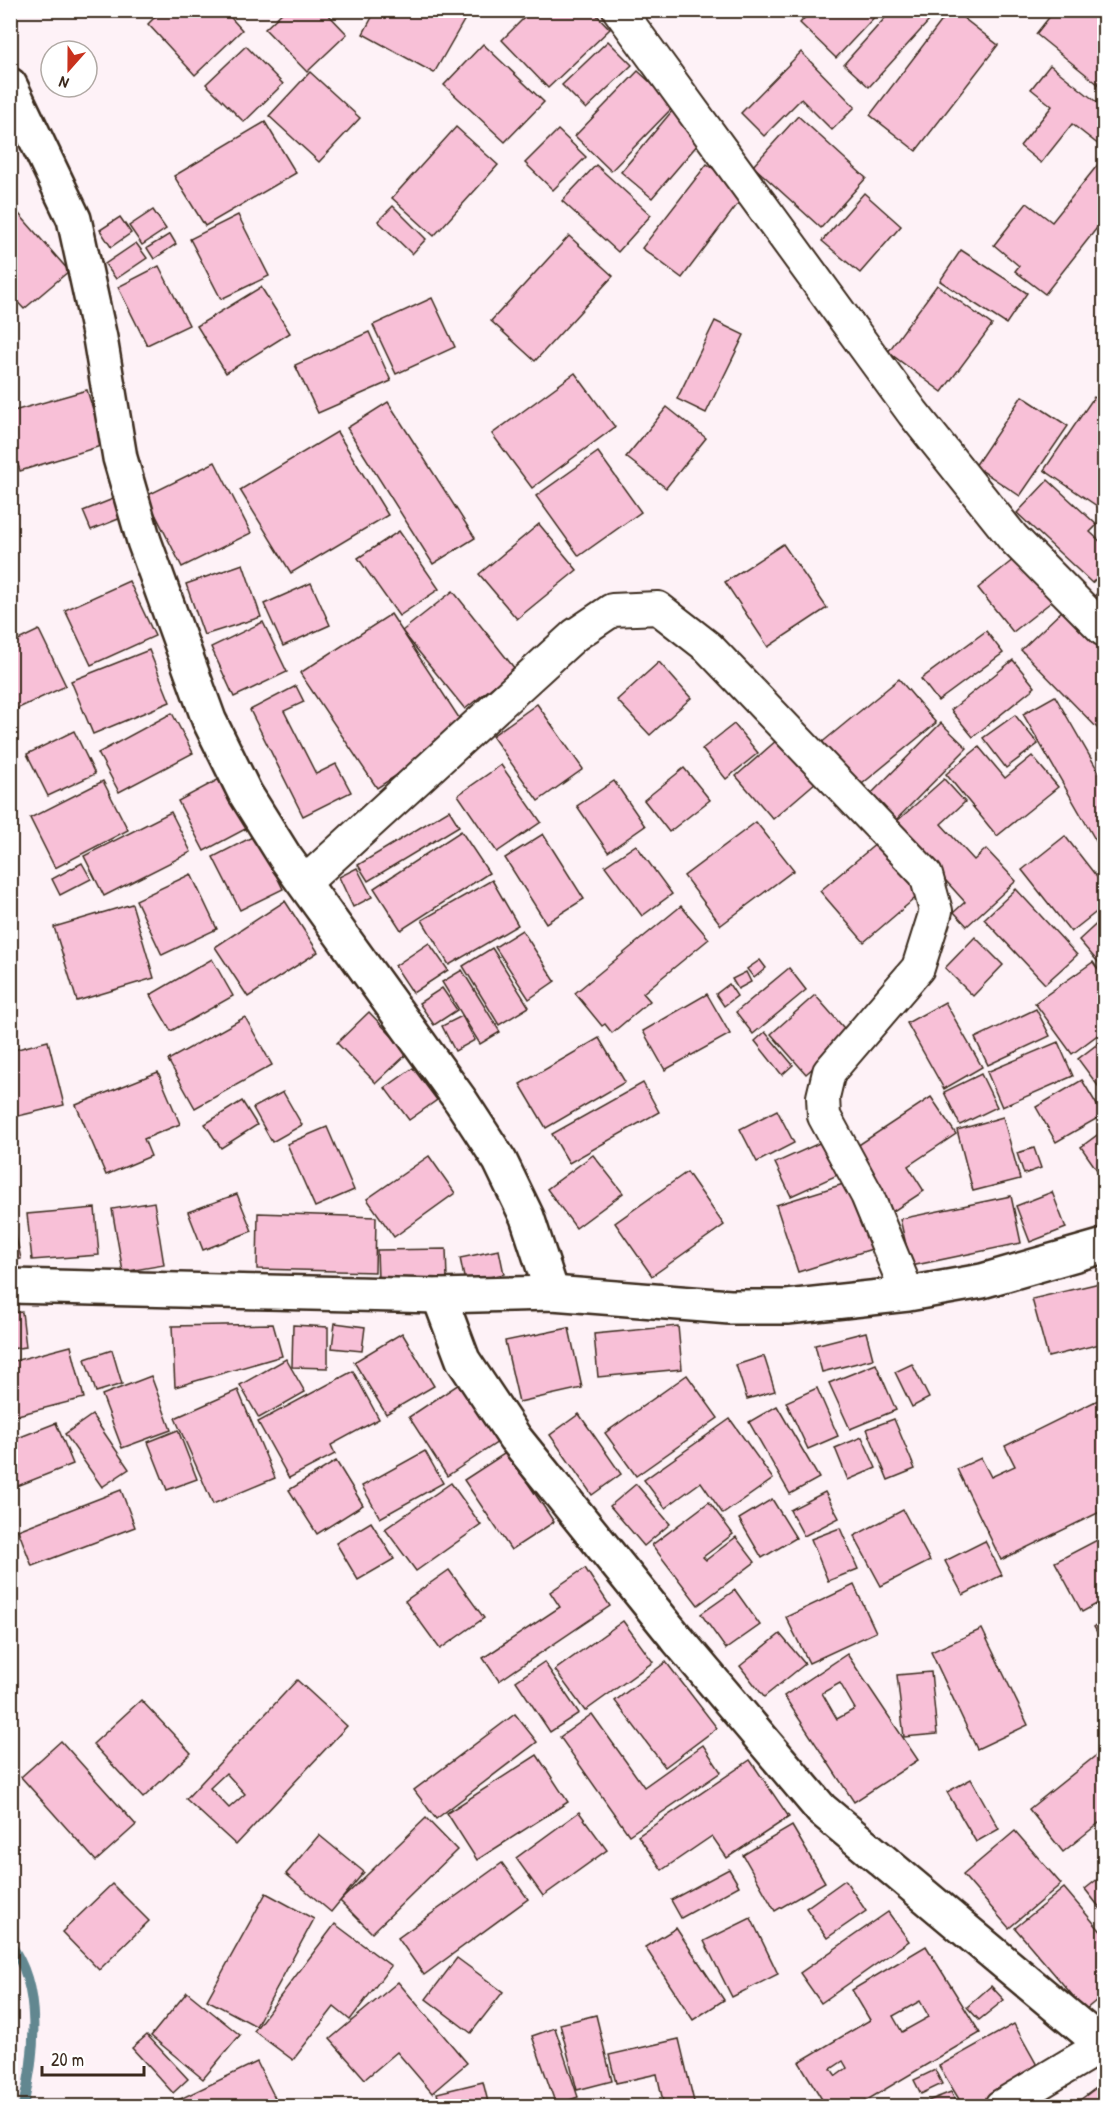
<svg xmlns="http://www.w3.org/2000/svg" width="1115" height="2117" viewBox="0 0 1115 2117" font-family="'Patrick Hand',sans-serif">
<rect width="100%" height="100%" fill="#fef2f7"/>
<filter id="ink" filterUnits="userSpaceOnUse"><feTurbulence type="fractalNoise" baseFrequency=".0167" numOctaves="2"/><feDisplacementMap in="SourceGraphic" scale="12" xChannelSelector="R" yChannelSelector="G"/><feConvolveMatrix kernelMatrix="1 2 1 2 8 2 1 2 1" color-interpolation-filters="sRGB"/></filter>
<g filter="url(#ink)">
<g fill="none" stroke-linecap="round" stroke-linejoin="round">
<path stroke="#628790" stroke-width="10" d="M10,1944c33,43 25,113 13,162"/>
</g>
<g fill="#f8c0d7" stroke="#3b2a1e" stroke-width="1.5" fill-rule="evenodd">
<path d="M162,10h62l18,20 -47,45 -47,-51z"/>
<path d="M285,10h39l23,24 -40,38 -42,-43z"/>
<path d="M376,10h94l-36,63 -71,-39z"/>
<path d="M532,10h60l18,19 -62,59 -46,-48z"/>
<path d="M812,10h69l-45,48 -36,-35z"/>
<path d="M892,10h47l-70,77 -25,-23z"/>
<path d="M950,10h3l45,35 -82,106 -46,-36z"/>
<path d="M1055,10h39l10,9v70l-68,-55z"/>
<path d="M608,41l24,24 -46,44 -24,-24z"/>
<path d="M483,44l61,58 -39,40 -61,-57z"/>
<path d="M246,46l37,38 -39,38 -38,-38z"/>
<path d="M801,52l54,55 -23,23 -31,-31 -37,37 -23,-23z"/>
<path d="M1050,65l54,43v41l-32,-25 -31,39 -21,-17 32,-40 -21,-17z"/>
<path d="M638,71l37,34 -64,66 -36,-35z"/>
<path d="M310,72l50,46 -41,44 -50,-46z"/>
<path d="M672,111l32,26 -52,61 -31,-26z"/>
<path d="M798,116l68,62 -45,50 -68,-62z"/>
<path d="M265,122l31,51 -91,53 -31,-50z"/>
<path d="M456,127l42,38 -64,71 -42,-38z"/>
<path d="M558,130l28,27 -33,33 -28,-27z"/>
<path d="M1104,157v62l-59,75 -30,-23 4,-5 -25,-21 33,-42 25,19z"/>
<path d="M707,164l39,29 -64,85 -40,-30z"/>
<path d="M596,165l55,50 -33,37 -56,-51z"/>
<path d="M864,193l37,33 -41,47 -38,-32z"/>
<path d="M393,206l33,33 -14,15 -34,-33z"/>
<path d="M153,210l13,19 -24,16 -13,-19z"/>
<path d="M19,214l50,57 -45,38 -14,-15v-19l8,-7 -8,-9v-37z"/>
<path d="M238,215l31,61 -48,23 -31,-60z"/>
<path d="M120,217l11,16 -20,14 -11,-17z"/>
<path d="M170,234l6,10 -22,15 -7,-11z"/>
<path d="M569,236l44,40 -78,85 -44,-40z"/>
<path d="M136,243l11,15 -31,21 -11,-15z"/>
<path d="M961,250l66,43 -21,31 -66,-43z"/>
<path d="M159,266l30,59 -42,20 -29,-58z"/>
<path d="M937,285l55,40 -50,67 -54,-40z"/>
<path d="M261,287l29,46 -64,40 -29,-47z"/>
<path d="M432,298l23,49 -59,27 -23,-49z"/>
<path d="M715,321l29,14 -38,78 -29,-14z"/>
<path d="M369,332l22,49 -73,32 -23,-48z"/>
<path d="M575,373l40,54 -83,61 -40,-54z"/>
<path d="M87,390l17,55 -84,26 -10,-32v-27z"/>
<path d="M1022,396l46,30 -48,70 -45,-30z"/>
<path d="M1094,397l10,7v92l-7,10 -53,-36z"/>
<path d="M388,402l87,136 -42,26 -86,-136z"/>
<path d="M667,407l39,31 -40,50 -40,-31z"/>
<path d="M337,432l51,83 -97,58 -51,-83z"/>
<path d="M598,452l43,60 -62,44 -43,-60z"/>
<path d="M215,462l36,71 -69,34 -36,-71z"/>
<path d="M1048,480l49,45 -7,7 14,13v25l-12,13 -75,-70z"/>
<path d="M118,497l8,19 -35,14 -8,-19z"/>
<path d="M539,524l38,46 -60,49 -38,-45z"/>
<path d="M399,531l40,58 -40,27 -41,-58z"/>
<path d="M783,544l44,64 -59,39 -43,-65z"/>
<path d="M1019,555l36,44 -42,33 -35,-44z"/>
<path d="M243,564l18,53 -57,18 -18,-51z"/>
<path d="M129,581l26,55 -64,29 -26,-55z"/>
<path d="M311,583l19,42 -47,21 -19,-42z"/>
<path d="M1104,586v25l-12,-12z"/>
<path d="M453,591l62,78 -50,40 -63,-78z"/>
<path d="M1063,610l41,43v82l-83,-85z"/>
<path d="M391,614l76,116 -90,58 -77,-115z"/>
<path d="M263,622l24,50 -53,25 -23,-50z"/>
<path d="M39,630l27,56 -56,26v-68z"/>
<path d="M986,631l17,22 -65,48 -17,-22z"/>
<path d="M149,650l21,52 -77,32 -22,-53z"/>
<path d="M1013,660l22,27 -62,50 -22,-27z"/>
<path d="M659,662l32,36 -41,37 -33,-35z"/>
<path d="M899,679l37,44 -79,65 -37,-44z"/>
<path d="M296,686l8,16 -20,9 32,63 20,-10 15,28 -48,24 -53,-106z"/>
<path d="M1055,696l49,85v74l-81,-141z"/>
<path d="M537,704l46,65 -45,32 -46,-65z"/>
<path d="M172,713l21,40 -74,39 -21,-39z"/>
<path d="M1015,715l23,29 -32,24 -23,-30z"/>
<path d="M941,723l26,25 -77,78 -26,-25z"/>
<path d="M734,724l24,29 -32,26 -24,-30z"/>
<path d="M74,731l21,43 -47,22 -21,-42z"/>
<path d="M785,733l38,43 -50,43 -37,-43z"/>
<path d="M979,747l26,31 27,-22 26,31 -61,49 -51,-62z"/>
<path d="M501,765l40,57 -44,30 -39,-57z"/>
<path d="M684,768l26,32 -41,32 -25,-32z"/>
<path d="M227,775l26,50 -49,26 -26,-50z"/>
<path d="M944,779l21,23 -24,22 33,36 12,-11 30,32 -49,45 -13,-14 11,-10 -57,-63 -12,-17z"/>
<path d="M103,781l25,49 -73,38 -25,-50z"/>
<path d="M614,781l31,45 -37,26 -31,-46z"/>
<path d="M449,810l10,16 -91,55 -10,-16z"/>
<path d="M171,812l20,40 -87,44 -20,-40z"/>
<path d="M756,822l38,48 -73,55 -37,-49z"/>
<path d="M461,831l28,42 -88,57 -27,-42z"/>
<path d="M543,834l41,65 -38,24 -41,-65z"/>
<path d="M256,835l27,54 -43,21 -27,-53z"/>
<path d="M1065,836l39,50v20l-33,26 -49,-62z"/>
<path d="M877,843l43,51 -56,48 -44,-51z"/>
<path d="M636,845l36,49 -30,22 -37,-50z"/>
<path d="M82,863l9,16 -31,16 -8,-16z"/>
<path d="M357,868l15,29 -19,10 -14,-30z"/>
<path d="M191,874l26,55 -55,26 -26,-55z"/>
<path d="M492,880l26,45 -69,40 -27,-45z"/>
<path d="M1016,889l61,66 -32,29 -61,-65z"/>
<path d="M285,901l33,51 -70,45 -33,-50z"/>
<path d="M132,904l22,74 -77,23 -23,-74z"/>
<path d="M681,906l28,33 -66,54 7,8 -38,32 -7,-9 -3,2 -27,-33z"/>
<path d="M1104,917v52l-25,-29z"/>
<path d="M522,930l33,51 -26,18 -34,-52z"/>
<path d="M975,937l28,28 -30,31 -28,-28z"/>
<path d="M429,943l19,27 -35,23 -18,-27z"/>
<path d="M492,948l37,59 -30,18 -36,-59z"/>
<path d="M212,959l21,37 -62,35 -21,-36z"/>
<path d="M760,960l6,8 -12,10 -7,-9z"/>
<path d="M1093,962l11,16v52l-32,24 -37,-51z"/>
<path d="M789,968l17,22 -53,44 -17,-22z"/>
<path d="M462,970l38,62 -20,12 -38,-62z"/>
<path d="M746,972l5,10 -13,7 -6,-10z"/>
<path d="M729,984l8,12 -13,10 -8,-12z"/>
<path d="M442,988l15,22 -23,15 -15,-22z"/>
<path d="M707,994l23,40 -65,36 -22,-39z"/>
<path d="M815,995l35,40 -44,39 -35,-40z"/>
<path d="M945,1002l37,65 -38,22 -37,-66z"/>
<path d="M1036,1009l14,27 -62,29 -13,-27z"/>
<path d="M369,1012l39,41 -32,30 -39,-40z"/>
<path d="M462,1016l13,24 -20,11 -13,-25z"/>
<path d="M245,1017l27,48 -77,43 -27,-48z"/>
<path d="M765,1032l28,33 -11,10 -27,-34z"/>
<path d="M599,1038l26,44 -79,46 -26,-44z"/>
<path d="M1104,1039v55l-26,-35z"/>
<path d="M48,1041l16,64 -54,13v-67z"/>
<path d="M1058,1042l15,34 -71,31 -15,-35z"/>
<path d="M413,1068l24,32 -28,20 -24,-32z"/>
<path d="M158,1072l22,52 -36,15 7,17 -45,19 -30,-70z"/>
<path d="M981,1074l16,33 -37,18 -16,-33z"/>
<path d="M1082,1080l21,35 -47,27 -20,-35z"/>
<path d="M643,1083l16,29 -90,51 -17,-29z"/>
<path d="M283,1092l19,33 -30,17 -19,-34z"/>
<path d="M931,1097l25,37 -48,32 16,25 -32,21 -41,-62z"/>
<path d="M242,1101l15,24 -36,23 -16,-24z"/>
<path d="M777,1110l17,33 -37,19 -17,-33z"/>
<path d="M1003,1117l17,62 -47,12 -16,-61z"/>
<path d="M327,1127l27,63 -39,17 -28,-63z"/>
<path d="M1104,1130v50l-23,-33z"/>
<path d="M826,1140l16,33 -51,23 -16,-33z"/>
<path d="M1034,1148l7,20 -17,6 -7,-21z"/>
<path d="M593,1155l30,38 -47,35 -29,-39z"/>
<path d="M429,1156l26,37 -61,44 -27,-38z"/>
<path d="M687,1172l37,53 -72,51 -37,-53z"/>
<path d="M850,1182l22,67 -74,23 -22,-67z"/>
<path d="M1052,1192l14,36 -36,14 -14,-36z"/>
<path d="M237,1194l15,37 -49,19 -15,-38z"/>
<path d="M1011,1196l10,47 -110,23 -11,-47z"/>
<path d="M154,1202l10,63 -41,7 -11,-63z"/>
<path d="M95,1208l4,47 -67,5 -5,-46z"/>
<path d="M10,1209l11,50 -11,2z"/>
<path d="M258,1213l118,4 -1,55 -118,-3z"/>
<path d="M446,1249l1,30 -69,1 -1,-30z"/>
<path d="M499,1250l5,24 -39,8 -5,-24z"/>
<path d="M1104,1282v61l-56,14 -16,-58z"/>
<path d="M22,1312l4,35 -16,2v-36z"/>
<path d="M335,1323l30,4 -3,24 -30,-3z"/>
<path d="M273,1324l9,32 -107,31 -3,-61z"/>
<path d="M293,1325l35,2v41l-36,-1z"/>
<path d="M678,1326l4,43 -84,8 -4,-43z"/>
<path d="M569,1328l13,60 -63,14 -14,-61z"/>
<path d="M866,1332l7,27 -51,13 -7,-27z"/>
<path d="M402,1333l32,53 -48,28 -32,-52z"/>
<path d="M71,1346l13,52 -74,19v-55z"/>
<path d="M112,1350l10,34 -26,8 -11,-33z"/>
<path d="M764,1356l11,35 -28,8 -11,-34z"/>
<path d="M286,1359l19,33 -46,26 -19,-33z"/>
<path d="M876,1364l20,46 -46,19 -21,-46z"/>
<path d="M912,1364l17,34 -17,9 -17,-35z"/>
<path d="M353,1371l26,48 -48,26 4,9 -46,24 -31,-56z"/>
<path d="M687,1375l31,43 -82,58 -31,-43z"/>
<path d="M151,1376l20,54 -49,18 -20,-53z"/>
<path d="M459,1384l39,58 -51,34 -38,-59z"/>
<path d="M817,1388l21,48 -30,13 -22,-47z"/>
<path d="M238,1390l37,88 -62,26 -38,-86z"/>
<path d="M1104,1397v113l-103,50 -44,-91 24,-11 10,19 24,-11 -10,-20z"/>
<path d="M777,1406l42,72 -29,16 -41,-72z"/>
<path d="M579,1414l42,60 -29,21 -42,-60z"/>
<path d="M92,1415l37,54 -27,18 -37,-53z"/>
<path d="M730,1419l43,60 -50,35 -22,-32 -36,26 -21,-28z"/>
<path d="M894,1419l21,50 -27,11 -21,-51z"/>
<path d="M56,1423l17,41 -63,25v-48z"/>
<path d="M178,1430l19,49 -30,11 -19,-48z"/>
<path d="M862,1437l14,31 -28,12 -13,-32z"/>
<path d="M425,1451l18,32 -63,35 -18,-32z"/>
<path d="M507,1452l47,70 -43,28 -47,-70z"/>
<path d="M336,1461l27,44 -46,29 -28,-44z"/>
<path d="M451,1483l30,42 -65,46 -31,-42z"/>
<path d="M636,1484l34,40 -26,22 -34,-40z"/>
<path d="M121,1490l14,37 -103,39 -14,-36z"/>
<path d="M825,1492l14,26 -35,18 -14,-26z"/>
<path d="M772,1499l24,39 -34,20 -23,-39z"/>
<path d="M709,1502l24,32 -30,23 3,3 30,-23 19,25 -57,43 -46,-60z"/>
<path d="M903,1510l27,51 -49,25 -27,-50z"/>
<path d="M371,1522l23,37 -36,21 -22,-37z"/>
<path d="M840,1528l18,41 -30,12 -17,-42z"/>
<path d="M1101,1538l3,7v55l-22,12 -27,-50z"/>
<path d="M985,1541l17,34 -39,20 -18,-34z"/>
<path d="M585,1568l25,38 -111,75 -16,-23 77,-51 -10,-15z"/>
<path d="M449,1570l35,48 -44,31 -35,-48z"/>
<path d="M854,1585l22,47 -67,31 -23,-46z"/>
<path d="M735,1590l25,35 -34,24 -25,-35z"/>
<path d="M1104,1620v24l-10,-17z"/>
<path d="M623,1621l30,41 -68,49 -30,-41z"/>
<path d="M982,1629l46,96 -51,24 -46,-97z"/>
<path d="M780,1634l25,30 -41,33 -24,-31z"/>
<path d="M847,1654l71,106 -64,42 -70,-106zM840,1683l15,26 -18,10 -15,-26z"/>
<path d="M544,1662l35,51 -29,19 -34,-51z"/>
<path d="M666,1662l51,66 -52,39 -50,-66z"/>
<path d="M931,1672l6,62 -33,3 -7,-62z"/>
<path d="M297,1680l50,46 -111,119 -50,-46zM226,1773l19,21 -16,14 -19,-20z"/>
<path d="M141,1700l50,53 -48,45 -50,-54z"/>
<path d="M515,1714l22,28 -101,77 -22,-29z"/>
<path d="M592,1714l52,73 59,-42 18,27 -92,63 -69,-98z"/>
<path d="M61,1741l75,84 -40,36 -75,-84z"/>
<path d="M1104,1749v70l-41,33 -34,-43z"/>
<path d="M537,1755l31,47 -91,58 -30,-47z"/>
<path d="M750,1760l39,57 -62,41 -15,-22 -50,34 -24,-34z"/>
<path d="M971,1779l28,50 -23,13 -29,-50z"/>
<path d="M579,1812l28,38 -64,46 -27,-38z"/>
<path d="M426,1818l31,32 -85,83 -32,-32z"/>
<path d="M792,1826l33,56 -50,29 -32,-56z"/>
<path d="M1015,1831l46,53 -52,44 -46,-53z"/>
<path d="M319,1835l45,37 -33,40 -45,-38z"/>
<path d="M502,1863l26,36 -104,76 -26,-37z"/>
<path d="M729,1869l10,17 -58,32 -10,-18z"/>
<path d="M1104,1874v39l-19,-24z"/>
<path d="M845,1880l21,31 -39,27 -21,-30z"/>
<path d="M112,1884l37,37 -50,49 -37,-38z"/>
<path d="M1064,1888l40,47v59l-19,16 -70,-82z"/>
<path d="M266,1893l48,26 -58,107 -49,-26z"/>
<path d="M888,1912l21,29 -88,62 -21,-30z"/>
<path d="M751,1918l27,56 -46,23 -28,-56z"/>
<path d="M335,1924l56,42 -41,54 -16,-13 -41,53 -39,-29z"/>
<path d="M676,1928l48,72 -31,20 -48,-73z"/>
<path d="M926,1946l54,87 -123,73h-31l-27,-44 71,-42 -18,-30zM920,2001l9,16 -27,15 -9,-16zM843,2061l4,7 -11,8 -5,-7z"/>
<path d="M457,1958l46,34 -32,41 -45,-34z"/>
<path d="M398,1982l69,81 -35,30 -35,-41 -32,27 -35,-40z"/>
<path d="M991,1986l13,14 -25,20 -12,-13z"/>
<path d="M187,1992l53,43 -37,44 -52,-43z"/>
<path d="M596,2015l16,66 -35,9 -17,-66z"/>
<path d="M1014,2024l29,52 -55,30h-25l-24,-40z"/>
<path d="M555,2028l23,69 -22,8 -24,-69z"/>
<path d="M147,2035l41,44 -15,14 -41,-45z"/>
<path d="M679,2039l16,67h-31l-7,-32 -41,9 -7,-28z"/>
<path d="M257,2062l22,44h-98l-3,-6z"/>
<path d="M935,2070l7,14 -21,10 -7,-14z"/>
<path d="M483,2082l6,24h-49l-3,-13z"/>
<path d="M1100,2085l4,5v16h-32z"/>
<path d="M951,2092l7,14h-43z"/>
</g>
<g fill="none" stroke-linecap="round" stroke-linejoin="round">
<g stroke="#3b2a1e" stroke-width="36">
<g id="minor">
<path d="M619,10l294,403 100,125 91,92"/>
<path d="M304,883l271,-248 37,-25 46,-2 50,39 218,228 10,36 -18,57 -89,104 -6,25 1,19 43,79 41,99"/>
<path d="M1001,2106l102,-61"/>
</g>
</g>
<g stroke="#3b2a1e" stroke-width="38">
<g id="tertiary">
<path d="M10,85l64,134 26,119 20,120 24,83 65,179 36,73 40,64 176,244 39,60 27,56 25,76"/>
<path d="M439,1296l24,64 52,78 163,202 143,169 283,237"/>
</g>
</g>
<g stroke="#3b2a1e" stroke-width="38">
<path id="secondary" d="M10,1286l429,10 113,-3 178,14h57l121,-13 74,-13 122,-35"/>
</g>
<use href="#minor" stroke="#fff" stroke-width="32"/>
<use href="#tertiary" stroke="#fff" stroke-width="33"/>
<use href="#secondary" stroke="#fff" stroke-width="33"/>
</g>
</g>
<rect width="1115" height="2117" fill="none" stroke="#fff" stroke-width="36"/>
<rect x="18" y="18" width="1079" height="2081" fill="none" stroke="#3b2a1e" stroke-width="2" filter="url(#ink)"/>
<g transform="translate(69 69) rotate(201)"><circle r="28" fill="#ffffff" stroke="#b1aaa5" stroke-width="1.5"/>
<path d="M0-4.5L10 22L0 15L-10 22Z" fill="#c8321e"/>
<text y="-9" font-size="16" font-weight="bold" text-anchor="middle" fill="#3b2a1e">N</text>
</g>
<path d="M42 2066v9h102v-9" fill="none" stroke="#3b2a1e" stroke-width="3"/>
<text x="51" y="2066" font-size="18" fill="#3b2a1e" stroke="#ffffff" stroke-width="4.5" paint-order="stroke">20 m</text>
</svg>
